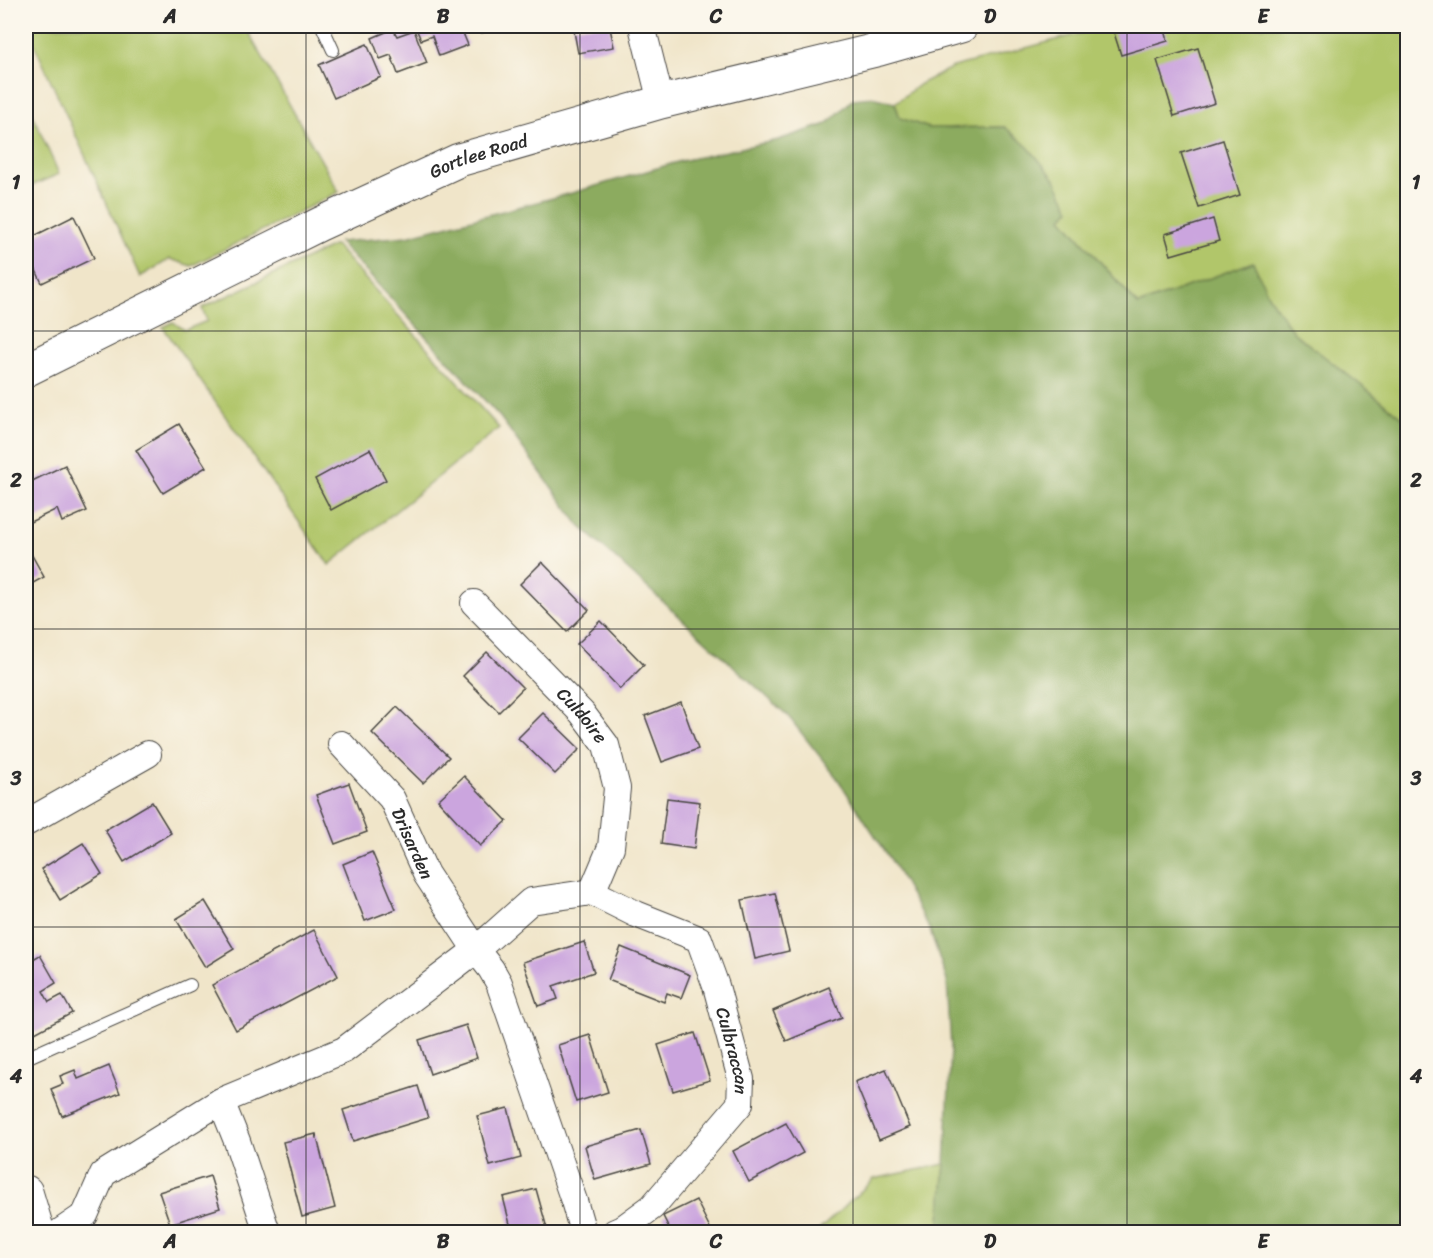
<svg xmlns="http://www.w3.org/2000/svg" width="1433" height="1258" viewBox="0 0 1433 1258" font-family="Sriracha,sans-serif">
<rect width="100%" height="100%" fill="#fbf7ec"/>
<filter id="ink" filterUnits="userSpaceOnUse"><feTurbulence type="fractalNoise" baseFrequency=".0167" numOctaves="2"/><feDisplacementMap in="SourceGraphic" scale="12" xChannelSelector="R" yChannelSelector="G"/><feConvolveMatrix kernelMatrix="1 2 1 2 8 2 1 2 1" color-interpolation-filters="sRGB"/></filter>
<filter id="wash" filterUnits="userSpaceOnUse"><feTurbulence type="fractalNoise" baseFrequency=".008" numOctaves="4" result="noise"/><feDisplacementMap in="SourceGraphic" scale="24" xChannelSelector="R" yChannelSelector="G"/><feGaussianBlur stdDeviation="1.35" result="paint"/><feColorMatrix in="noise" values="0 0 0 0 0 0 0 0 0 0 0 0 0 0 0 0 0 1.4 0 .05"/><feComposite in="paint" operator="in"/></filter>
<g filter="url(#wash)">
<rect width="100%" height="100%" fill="#f0e5c9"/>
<g fill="#b1c66a" stroke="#6e784a" stroke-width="1.5">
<path d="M26,26h219l94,166 -148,74 -21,-7 -30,18z"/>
<path d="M1109,26h298v395l-113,-88 -25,-36 -16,-34 -115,42 -76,-87 -57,-91 -76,1 -29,-10 -5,-15 25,-19 33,-17z"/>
<path d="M26,100l33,74 -33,14z"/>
<path d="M335,245l164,183 -170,137 -166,-238 10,-5 12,8 22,-9 -5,-13z"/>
<path d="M945,1164l-6,68h-122l57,-53z"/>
</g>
<path fill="#8cab5e" stroke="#5c6b44" stroke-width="1.5" d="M873,97l22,6 5,15 29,10 76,-1 23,20 26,31 16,31 -8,9 76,87 115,-43 16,35 25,36 113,88v811h-468l6,-68 6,-116 -4,-67 -17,-51 -37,-67 -56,-85 -49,-62 -208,-190 -80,-109 -161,-175 68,-6 165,-43 109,-32 97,-21 49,-16 26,-25z"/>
<g id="blocks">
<g fill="#cba5de">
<path d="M415,26h45l8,19 -29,11 -7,-20 -11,4z"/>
<path d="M480,26h35v1l-34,6z"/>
<path d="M573,26h47v1l-10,1 4,19 -36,6z"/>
<path d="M1140,26h24l4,15 -47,14 -7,-22z"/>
<path d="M393,29l4,7 17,-6 13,33 -29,11 -7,-19 -11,4 -8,-21z"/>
<path d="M367,44l14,33 -47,21 -15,-33z"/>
<path d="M1198,48l17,55 -41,13 -17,-56z"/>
<path d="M1223,140l17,55 -41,13 -18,-55z"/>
<path d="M74,216l20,42 -52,25 -16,-34v-9z"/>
<path d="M1213,219l6,22 -48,14 -6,-21z"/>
<path d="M179,424l27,43 -43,26 -27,-43z"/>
<path d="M370,449l16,31 -55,30 -16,-31z"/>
<path d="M65,465l22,46 -25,11 -5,-13 -31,15v-40z"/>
<path d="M29,550l15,27 -18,10v-35z"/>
<path d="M542,562l47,48 -22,22 -47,-48z"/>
<path d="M601,621l43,44 -24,24 -43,-45z"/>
<path d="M487,652l36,36 -24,24 -36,-36z"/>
<path d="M681,702l17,47 -36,13 -17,-46z"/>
<path d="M397,707l52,50 -26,26 -51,-50z"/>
<path d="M543,713l37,36 -25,25 -37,-36z"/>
<path d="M464,776l43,45 -27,25 -42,-46z"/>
<path d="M349,783l18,49 -32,12 -19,-49z"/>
<path d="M667,798l33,4 -6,47 -33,-5z"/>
<path d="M152,802l19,31 -47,29 -19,-32z"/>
<path d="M83,843l19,31 -42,26 -19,-31z"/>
<path d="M372,852l24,57 -31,12 -22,-57z"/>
<path d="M775,893l14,58 -34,8 -13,-59z"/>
<path d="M205,901l29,48 -29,18 -29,-48z"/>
<path d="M314,930l24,46 -102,54 -24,-45z"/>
<path d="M584,942l10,30 -41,14 5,13 -20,7 -15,-44z"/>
<path d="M621,947l69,28 -9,23 -14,-5 -3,9 -56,-22z"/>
<path d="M40,955l16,28 -13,8 6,11 13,-7 10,18 -37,20 -9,-17v-53z"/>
<path d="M829,987l13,31 -56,23 -13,-30z"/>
<path d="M466,1025l11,33 -47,16 -11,-34z"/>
<path d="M695,1033l15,47 -37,11 -15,-46z"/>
<path d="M590,1035l18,57 -32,10 -18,-57z"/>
<path d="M109,1066l11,27 -58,23 -11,-27 12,-5 -3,-8 15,-6 3,9z"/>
<path d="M886,1069l24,58 -31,13 -24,-58z"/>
<path d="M418,1086l10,32 -75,23 -10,-31z"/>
<path d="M508,1108l13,50 -31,8 -13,-50z"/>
<path d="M786,1123l17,30 -54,29 -16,-31z"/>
<path d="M641,1130l10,34 -56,16 -10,-34z"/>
<path d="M316,1134l19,74 -33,9 -19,-75z"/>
<path d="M210,1176l10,32 -50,16 -11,-32z"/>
<path d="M536,1189l12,43h-36l-9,-35z"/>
<path d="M696,1200l16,32h-41l-8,-16z"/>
</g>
</g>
</g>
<g filter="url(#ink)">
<use href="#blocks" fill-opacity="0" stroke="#494743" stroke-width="1.5"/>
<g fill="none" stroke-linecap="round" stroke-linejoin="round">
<g stroke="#494743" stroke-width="14">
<g id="lane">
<path d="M322,26l11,24"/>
<path d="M26,1058l164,-73"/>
</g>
</g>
<g stroke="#494743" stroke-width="28">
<g id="street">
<path d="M642,26l19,76"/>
<path id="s1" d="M474,603l108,110 24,32 11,43 -6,59 -19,45"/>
<path id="s2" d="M341,744l51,55 34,75 50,76 15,19 8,14 75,218 9,31"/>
<path d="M26,823l122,-69"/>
<path id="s3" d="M592,892l44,22 63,25 17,47 25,93 -1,25 -88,103 -30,22 -7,3"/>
<path d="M221,1101l16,40 30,91"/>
<path d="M60,1232l25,-17 18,-41 118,-73 123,-51 132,-100 55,-49 61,-9"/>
</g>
</g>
<g stroke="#494743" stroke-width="35">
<g id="secondary">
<path id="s4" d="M26,370l294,-146 139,-64 202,-58 219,-53 81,-23"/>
<path d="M26,1192l12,40"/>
</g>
</g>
<use href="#lane" stroke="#fff" stroke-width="12"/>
<use href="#street" stroke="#fff" stroke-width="26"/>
<use href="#secondary" stroke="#fff" stroke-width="33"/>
</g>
</g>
<path fill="none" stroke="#2b2b2b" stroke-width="1.5" stroke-opacity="0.55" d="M306,26v1206M580,26v1206M853,26v1206M1127,26v1206M26,331h1382M26,629h1382M26,927h1382"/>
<g text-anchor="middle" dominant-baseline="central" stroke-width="4.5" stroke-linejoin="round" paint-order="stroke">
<g font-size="18" fill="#2b2b2b" stroke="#fbf7ec">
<text stroke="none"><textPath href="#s4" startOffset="501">Gortlee Road</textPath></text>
<text stroke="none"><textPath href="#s1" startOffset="156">Culdoire</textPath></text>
<text stroke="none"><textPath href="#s2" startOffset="124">Drisarden</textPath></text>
<text stroke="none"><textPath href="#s3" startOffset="234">Culbraccan</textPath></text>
</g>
</g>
<rect width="1433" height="1258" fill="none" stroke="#fbf7ec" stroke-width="66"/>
<rect x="33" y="33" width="1367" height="1192" fill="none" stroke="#2b2b2b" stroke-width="2"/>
<g font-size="20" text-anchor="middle" font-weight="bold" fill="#2b2b2b">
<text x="170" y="23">A</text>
<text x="443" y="23">B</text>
<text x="716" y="23">C</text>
<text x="990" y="23">D</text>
<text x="1263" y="23">E</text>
<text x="16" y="189">1</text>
<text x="1416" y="189">1</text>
<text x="16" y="487">2</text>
<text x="1416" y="487">2</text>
<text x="16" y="785">3</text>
<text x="1416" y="785">3</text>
<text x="16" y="1083">4</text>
<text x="1416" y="1083">4</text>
<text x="170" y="1248">A</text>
<text x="443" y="1248">B</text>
<text x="716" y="1248">C</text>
<text x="990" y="1248">D</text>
<text x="1263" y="1248">E</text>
</g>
</svg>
